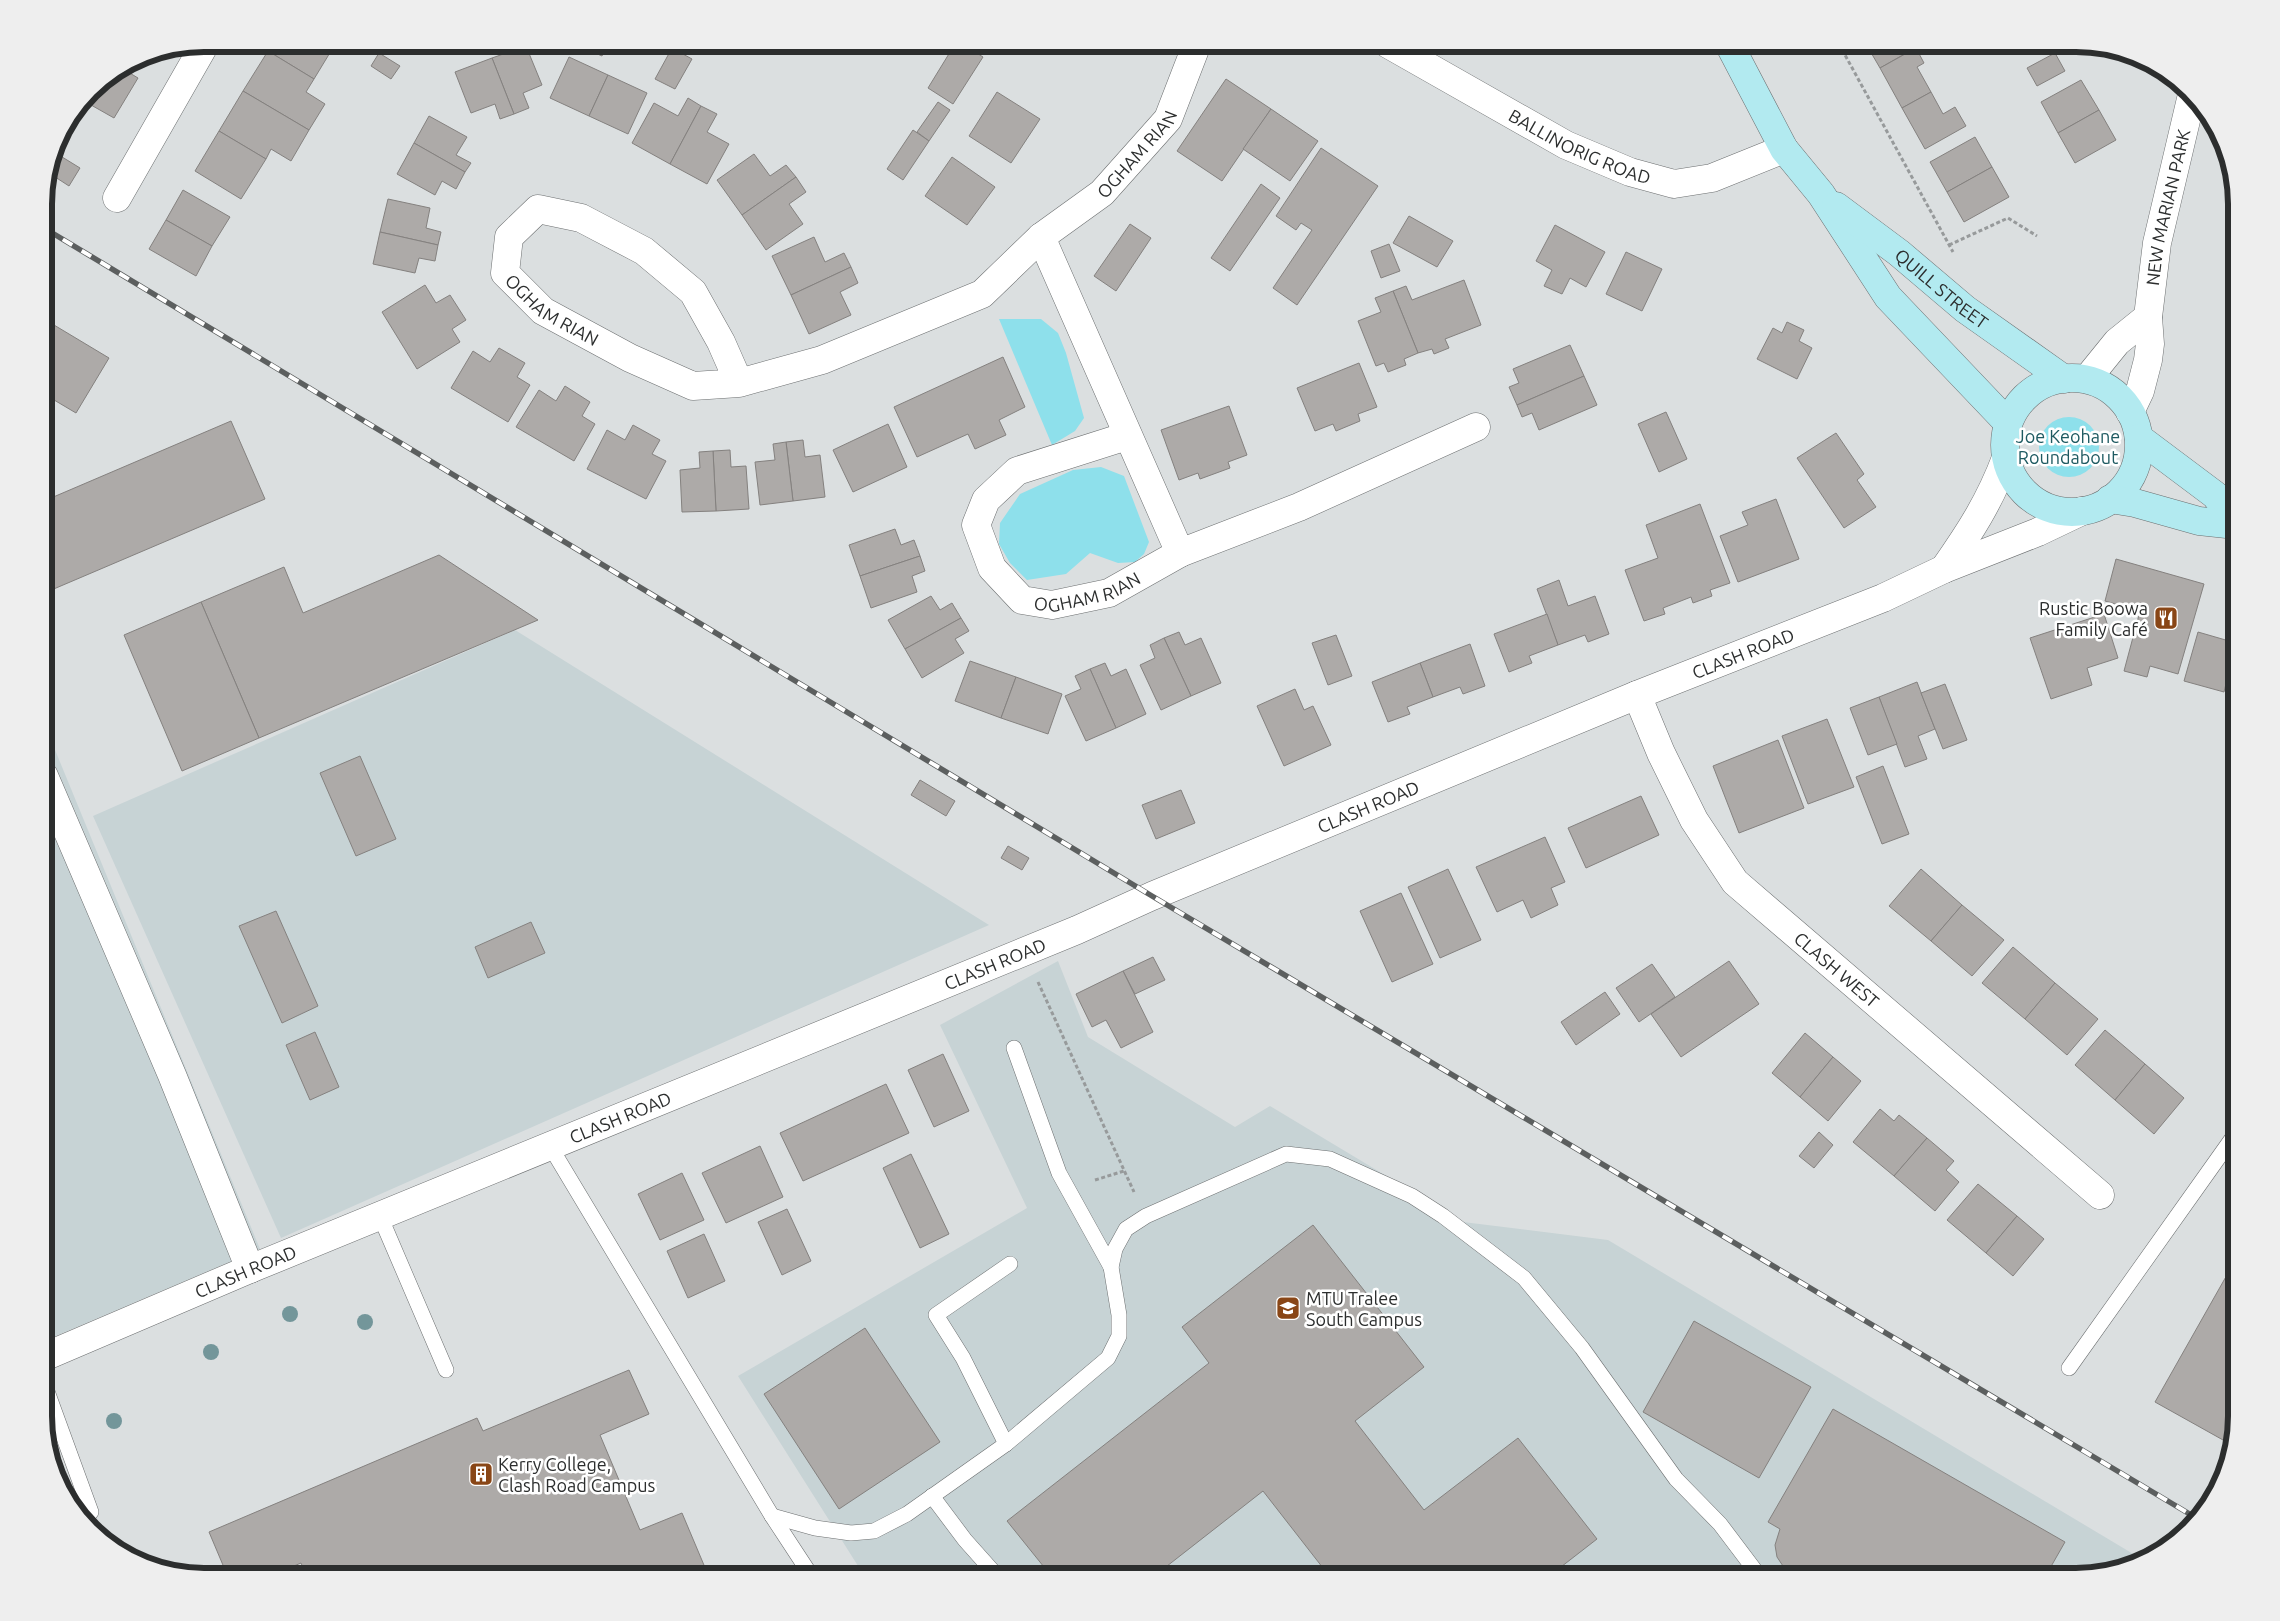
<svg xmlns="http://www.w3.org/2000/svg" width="2280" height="1621" viewBox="0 0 2280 1621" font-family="Ubuntu,sans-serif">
<rect width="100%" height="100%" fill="#dbdfe0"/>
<g fill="#c7d3d5">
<path d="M515,630l474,295 -708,313 -188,-422z"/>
<path d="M44,723l216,526 -216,92z"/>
<path d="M1058,961l30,76 147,90 35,-21 193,116 145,18 537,321 -69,16h-1211l-127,-201 289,-168 -87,-183z"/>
</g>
<g fill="#8ee0eb">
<path d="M999,319h42l17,14 8,20 18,65 -9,13 -23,14z"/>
<circle cx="2069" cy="447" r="30"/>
<path d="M1101,467l23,9 25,66 -5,12 -9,8 -17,1 -28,-10 -24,21 -39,6 -17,-17 -11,-19 1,-21 20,-29 53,-24z"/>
</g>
<g fill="#adaaa8" stroke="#84817f">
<path d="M272,44h48l11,7 -17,28 -46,-28z"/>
<path d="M583,44h24l-5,12 -20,-9z"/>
<path d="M955,44h8l20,13 -30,47 -25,-16z"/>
<path d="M1109,44h12l-3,5z"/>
<path d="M1517,44h11l-2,5z"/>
<path d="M1866,44h37l5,8 -28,16z"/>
<path d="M526,46l16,39 -19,8 6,15 -15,6 -22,-56z"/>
<path d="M672,48l20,11 -17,30 -20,-10z"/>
<path d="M1916,48l8,15 -7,4 14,25 -29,16 -22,-40z"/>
<path d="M268,51l46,28 -8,13 19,12 -16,26 -66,-39z"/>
<path d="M379,53l21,13 -9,13 -20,-13z"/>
<path d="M2055,53l10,18 -28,15 -10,-18z"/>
<path d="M569,57l39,18 -19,41 -39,-18z"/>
<path d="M492,58l22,56 -14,5 -5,-15 -24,9 -16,-41z"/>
<path d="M123,69l15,9 -24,40 -30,-17 7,-10z"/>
<path d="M608,75l39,18 -19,41 -39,-18z"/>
<path d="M1226,79l45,30 -49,72 -45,-30z"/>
<path d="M2081,80l18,30 -41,23 -17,-31z"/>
<path d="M243,91l66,39 -18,31 -20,-12 -5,10 -47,-28z"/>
<path d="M997,92l43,27 -29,44 -42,-27z"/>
<path d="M1931,92l12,22 12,-7 11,19 -41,23 -23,-41z"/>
<path d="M688,98l13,8 -31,58 -38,-21 22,-40 24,13z"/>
<path d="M938,102l12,8 -21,31 -12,-9z"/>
<path d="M701,106l16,8 -10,18 22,12 -22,40 -37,-20z"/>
<path d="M1271,109l47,32 -28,40 -47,-32z"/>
<path d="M2099,110l17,30 -41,23 -17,-30z"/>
<path d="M429,116l38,21 -11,18 15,8 -6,9 -51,-29z"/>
<path d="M913,130l16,11 -26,39 -16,-11z"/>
<path d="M219,131l47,28 -25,40 -46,-28z"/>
<path d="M1975,137l17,30 -45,25 -17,-30z"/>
<path d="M414,143l51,29 -9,17 -14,-8 -7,14 -38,-21z"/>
<path d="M1321,148l57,38 -81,119 -24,-17 39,-58 -11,-7 -5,7 -20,-14z"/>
<path d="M54,152l26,16 -11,18 -20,-13z"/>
<path d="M754,154l16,22 16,-11 10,12 -54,38 -25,-35z"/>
<path d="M952,157l43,30 -28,38 -42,-29z"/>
<path d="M1992,167l17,30 -45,25 -17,-30z"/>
<path d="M796,177l10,15 -17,12 14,20 -37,26 -24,-35z"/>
<path d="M1261,184l19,14 -50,73 -19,-13z"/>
<path d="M183,190l47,27 -18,29 -46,-26z"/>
<path d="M388,199l42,9 -4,20 15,4 -3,13 -58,-13z"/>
<path d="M1409,216l44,25 -16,26 -44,-24z"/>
<path d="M166,220l46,26 -16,30 -47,-27z"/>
<path d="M1130,224l21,14 -35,53 -22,-15z"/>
<path d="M1555,225l50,27 -19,35 -16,-9 -8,16 -18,-8 8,-16 -16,-9z"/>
<path d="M380,232l58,13 -3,16 -16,-3 -4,15 -42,-9z"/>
<path d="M814,237l11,25 19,-9 7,14 -60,28 -19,-39z"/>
<path d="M1389,244l11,27 -19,7 -10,-27z"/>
<path d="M1626,252l36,17 -20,42 -36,-17z"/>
<path d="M851,267l7,16 -18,9 11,23 -42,19 -18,-39z"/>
<path d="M1464,280l17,45 -36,14 4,9 -15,6 -2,-5 -14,4 -25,-62 13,-5 6,14z"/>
<path d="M425,285l11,18 14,-8 16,25 -14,9 8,13 -43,27 -35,-57z"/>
<path d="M1393,291l25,62 -14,6 2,6 -18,7 -4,-9 -8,3 -18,-45 23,-9 -6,-14z"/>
<path d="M44,319l65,39 -33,55 -32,-19z"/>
<path d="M1787,322l17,8 -5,11 13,7 -15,31 -40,-20 16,-31 9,5z"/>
<path d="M1570,345l14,31 -67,29 -8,-18 10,-4 -6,-14z"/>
<path d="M499,348l26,15 -8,14 13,8 -22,37 -57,-34 22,-37 17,11z"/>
<path d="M1003,357l22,50 -26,13 7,15 -31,14 -7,-15 -51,23 -23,-50z"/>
<path d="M1359,363l18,44 -19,7 2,7 -24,10 -3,-7 -18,7 -18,-43z"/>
<path d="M1584,376l13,29 -58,25 -7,-17 -10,4 -5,-12z"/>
<path d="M565,386l25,16 -8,14 13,8 -21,37 -58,-34 23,-37 17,11z"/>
<path d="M1229,406l18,49 -19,7 2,6 -30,11 -2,-6 -19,7 -18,-50z"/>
<path d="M1666,412l21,47 -28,13 -21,-48z"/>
<path d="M231,421l34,78 -216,92 -5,-12v-78z"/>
<path d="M888,424l19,43 -54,25 -20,-42z"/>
<path d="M633,425l27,15 -8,14 14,7 -20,38 -59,-30 20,-39 18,10z"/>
<path d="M1836,433l28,41 -7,6 19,27 -32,21 -47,-70z"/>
<path d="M803,440l2,17 15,-2 5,42 -32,4 -7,-59z"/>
<path d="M786,442l7,59 -33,4 -5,-43 20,-2 -2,-16z"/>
<path d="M730,450l1,17 15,-1 3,43 -33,2 -3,-60z"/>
<path d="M713,451l3,60 -34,1 -2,-42 20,-2 -1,-16z"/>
<path d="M1776,499l23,60 -61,23 -18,-46 28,-11 -6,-13z"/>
<path d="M1700,504l30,79 -20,7 2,6 -19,7 -2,-6 -28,11 2,6 -21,7 -19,-51 33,-12 -12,-33z"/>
<path d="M895,529l6,16 13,-5 6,16 -60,20 -11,-31z"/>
<path d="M439,555l99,65 -279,118 -58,-136 83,-35 19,46z"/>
<path d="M920,556l5,15 -13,5 5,16 -46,16 -11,-32z"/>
<path d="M2116,559l88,25 -26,90 -28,-8 -3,11 -23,-6 16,-60 -35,-10z"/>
<path d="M1559,580l9,26 27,-10 14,38 -21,8 -3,-7 -27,10 -21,-56z"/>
<path d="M931,596l9,14 12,-7 9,15 -56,31 -17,-29z"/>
<path d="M201,602l58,136 -77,33 -58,-136z"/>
<path d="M1547,614l11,31 -29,11 3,7 -23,9 -15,-38z"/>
<path d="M2104,614l14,44 -31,10 5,17 -41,14 -21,-61z"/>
<path d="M961,618l8,13 -14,8 9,14 -42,25 -17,-29z"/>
<path d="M1179,632l6,13 16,-7 20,45 -30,13 -27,-58z"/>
<path d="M2198,632l38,11 -12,49 -40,-11z"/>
<path d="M1336,635l16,41 -24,9 -16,-42z"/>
<path d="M1164,638l27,58 -30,14 -21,-45 15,-7 -5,-13z"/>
<path d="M1470,644l15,42 -22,8 -3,-7 -27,10 -13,-34z"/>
<path d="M970,661l46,16 -15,41 -46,-17z"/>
<path d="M1105,663l6,13 15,-7 20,45 -30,14 -26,-59z"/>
<path d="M1420,663l13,34 -26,10 3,7 -22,8 -16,-40z"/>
<path d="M1090,669l26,59 -30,13 -21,-45 16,-7 -6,-13z"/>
<path d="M1016,677l46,17 -14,40 -47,-16z"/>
<path d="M1917,682l18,47 -17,7 9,23 -22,8 -26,-70z"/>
<path d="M1945,684l22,56 -24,9 -22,-56z"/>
<path d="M1295,689l9,21 9,-4 18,39 -47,21 -27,-60z"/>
<path d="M1879,697l18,47 -29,11 -18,-47z"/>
<path d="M1827,719l27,68 -46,17 -26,-68z"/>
<path d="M1778,740l26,68 -65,25 -26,-67z"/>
<path d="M360,756l36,83 -40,17 -36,-83z"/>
<path d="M1883,766l26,68 -27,10 -26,-67z"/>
<path d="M920,780l35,21 -9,15 -35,-21z"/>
<path d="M1181,790l14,33 -39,16 -14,-34z"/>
<path d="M1641,796l18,39 -73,33 -18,-40z"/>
<path d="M1545,837l20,45 -14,6 7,17 -27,13 -8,-18 -26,12 -21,-45z"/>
<path d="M1008,846l21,12 -7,12 -21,-12z"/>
<path d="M1448,869l33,71 -41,18 -32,-71z"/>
<path d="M1921,869l41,36 -31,36 -42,-35z"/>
<path d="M1401,893l32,71 -41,18 -32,-71z"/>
<path d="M1962,905l42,35 -32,36 -41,-35z"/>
<path d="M276,911l42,95 -36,17 -43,-97z"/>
<path d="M531,922l14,31 -57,25 -13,-31z"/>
<path d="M2013,947l42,36 -30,36 -43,-36z"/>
<path d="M1153,957l12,23 -30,14 -12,-23z"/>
<path d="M1729,961l30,43 -78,53 -30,-43z"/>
<path d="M1652,964l23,33 -36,25 -23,-34z"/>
<path d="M1123,971l30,61 -32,16 -15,-28 -14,7 -16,-33z"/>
<path d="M2055,983l43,36 -31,36 -42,-36z"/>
<path d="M1605,992l15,22 -44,31 -15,-23z"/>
<path d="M2105,1030l40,34 -30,36 -40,-35z"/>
<path d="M315,1032l24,55 -29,13 -24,-55z"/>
<path d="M1805,1033l28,24 -33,40 -28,-24z"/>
<path d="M943,1054l26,57 -35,16 -26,-57z"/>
<path d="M1833,1057l28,24 -33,40 -28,-24z"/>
<path d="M2145,1064l39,34 -30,36 -39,-34z"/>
<path d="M886,1084l23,49 -106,48 -23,-48z"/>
<path d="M1880,1109l14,12 5,-6 28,23 -33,38 -41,-34z"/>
<path d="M1819,1132l14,13 -19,23 -15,-12z"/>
<path d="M1927,1138l27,23 -8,9 13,12 -24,29 -41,-35z"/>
<path d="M760,1146l23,51 -57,26 -24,-50z"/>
<path d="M911,1154l38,80 -29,14 -37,-80z"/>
<path d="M682,1173l22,47 -44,20 -22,-46z"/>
<path d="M1978,1184l39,32 -31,37 -39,-33z"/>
<path d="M787,1209l24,52 -29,14 -24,-53z"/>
<path d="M2017,1216l27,23 -31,37 -27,-23z"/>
<path d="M1313,1225l111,142 -69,54 69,89 94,-72 79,101 -49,38h-218l-67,-86 -110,86h-101l-45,-56 202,-158 -27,-36z"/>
<path d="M704,1234l21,47 -37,17 -21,-47z"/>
<path d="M2236,1259v158l-4,28 -77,-43z"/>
<path d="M1694,1321l117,66 -52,91 -116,-66z"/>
<path d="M865,1328l75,114 -101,67 -75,-115z"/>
<path d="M629,1370l20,44 -49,21 40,95 42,-17 27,64h-402l-6,-14 -33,14h-40l-19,-45 268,-114 6,13z"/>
<path d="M1833,1409l232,133 -20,35h-247l-11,-5 -10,-15 -2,-12 5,-16 -12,-7z"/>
<path d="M183,1566l4,8 -17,-2z"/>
<path d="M945,1566l9,11h-24z"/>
</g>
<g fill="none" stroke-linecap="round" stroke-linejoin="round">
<g stroke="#6c6f70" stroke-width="16">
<g id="service">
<path d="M1014,1048l45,125 52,94"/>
<path d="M550,1146l222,370 40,61"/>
<path d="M380,1216l66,154"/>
<path d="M2069,1368l167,-235"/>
<path d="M44,1383l47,129"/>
<path d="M1006,1444l-43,-86 -27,-43 74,-51"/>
<path d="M932,1496l33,44 33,37"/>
<path d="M772,1516l43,12 36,5 23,-2 33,-17 99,-70 102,-86 11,-22v-21l-8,-48 4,-18 11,-20 20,-13 140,-62 44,5 82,37 31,20 81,62 58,70 94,131 44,45 40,53"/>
</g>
</g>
<g stroke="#6c6f70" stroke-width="29">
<g id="minor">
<path d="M117,198l88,-154"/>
<path d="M1041,237l139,316 119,-46 177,-80"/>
<path d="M2087,379l30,-37 31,-25"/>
<path id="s1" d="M739,383l-18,-41 -28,-50 -49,-41 -63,-33 -43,-9 -29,28 -4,36 38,38 87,47 63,28 46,-3 83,-23 160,-66 59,-57 61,-44 66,-74 29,-75"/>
<path id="s2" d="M2130,412l10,-21 8,-31 2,-16 -2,-27 9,-74 34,-144"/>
<path id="s3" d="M1127,436l-110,35 -31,29 -10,25 16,43 30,32 30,5 57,-12 71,-40"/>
<path id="s4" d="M1637,695l24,58 33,67 41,62 365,313"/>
<path d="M44,776l128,299 78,194"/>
</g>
</g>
<g stroke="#6c6f70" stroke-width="29">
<g id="tertiary">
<path id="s5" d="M1388,44l178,101 64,27 44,12 38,-6 72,-29"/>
<path d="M1944,569c26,-37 46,-68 62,-111"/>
<path id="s6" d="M44,1357l206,-88 827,-339 75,-34 485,-201 246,-97 61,-29 94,-37 44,-21"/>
</g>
</g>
<g stroke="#6c6f70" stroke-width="29">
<g id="secondary">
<path d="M1729,44l55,105 37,45 67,103 120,126"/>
<path id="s7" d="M1836,206l63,47 66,56 99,70"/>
<circle cx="2072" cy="445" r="67"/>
<path d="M2139,438l76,57 21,27"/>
<path d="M2110,499l25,4 64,18 37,4"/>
</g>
</g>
<g stroke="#979a9b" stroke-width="3" stroke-dasharray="4 2.5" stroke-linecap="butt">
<path d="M1839,44l114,208"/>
<path d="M1949,245l59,-27 29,18"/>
<path d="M1038,982l96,210"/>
<path d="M1095,1180l29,-9"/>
</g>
<use href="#service" stroke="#fff" stroke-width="15"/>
<use href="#minor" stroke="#fff" stroke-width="28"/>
<use href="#tertiary" stroke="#fff" stroke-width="28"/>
<use href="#secondary" stroke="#b2eaf0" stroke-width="28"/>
<g stroke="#5c5f5f" stroke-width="5.5">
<path id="rail" d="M44,228l1108,668 1046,623"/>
</g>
<use href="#rail" stroke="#fff" stroke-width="4" stroke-dasharray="11" stroke-linecap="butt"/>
</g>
<g fill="#73969a">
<circle cx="290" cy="1314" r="8"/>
<circle cx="365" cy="1322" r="8"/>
<circle cx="211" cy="1352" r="8"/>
<circle cx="114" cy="1421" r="8"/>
</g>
<defs>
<g id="restaurant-square" transform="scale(1.25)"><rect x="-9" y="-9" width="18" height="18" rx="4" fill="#894616" stroke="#fff"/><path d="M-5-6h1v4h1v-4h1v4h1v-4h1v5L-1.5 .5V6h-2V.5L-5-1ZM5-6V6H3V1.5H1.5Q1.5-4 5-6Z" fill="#fff"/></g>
<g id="university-square" transform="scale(1.25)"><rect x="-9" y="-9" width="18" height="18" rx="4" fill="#894616" stroke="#fff"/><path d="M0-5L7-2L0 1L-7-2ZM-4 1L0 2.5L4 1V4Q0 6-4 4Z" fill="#fff"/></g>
<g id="building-square" transform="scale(1.25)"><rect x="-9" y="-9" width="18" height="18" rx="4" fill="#894616" stroke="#fff"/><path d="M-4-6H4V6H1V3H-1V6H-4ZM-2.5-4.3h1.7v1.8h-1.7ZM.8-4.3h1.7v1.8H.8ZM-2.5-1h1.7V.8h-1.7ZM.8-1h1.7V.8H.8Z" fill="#fff"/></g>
</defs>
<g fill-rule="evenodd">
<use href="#restaurant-square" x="2166" y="618"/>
<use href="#university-square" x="1288" y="1308"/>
<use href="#building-square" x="481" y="1474"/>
</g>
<g text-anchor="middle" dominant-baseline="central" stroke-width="5" stroke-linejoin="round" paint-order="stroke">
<g font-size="18" fill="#2c2e2e" stroke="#fff">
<text stroke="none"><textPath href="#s5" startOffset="218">BALLINORIG ROAD</textPath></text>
<text stroke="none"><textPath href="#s1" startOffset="1094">OGHAM RIAN</textPath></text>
<text stroke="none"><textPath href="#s2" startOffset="210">NEW MARIAN PARK</textPath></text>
<text stroke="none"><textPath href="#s7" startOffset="134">QUILL STREET</textPath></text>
<text stroke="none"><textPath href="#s1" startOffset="418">OGHAM RIAN</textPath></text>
<text stroke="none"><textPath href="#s3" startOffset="342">OGHAM RIAN</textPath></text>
<text stroke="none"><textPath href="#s6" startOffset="1839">CLASH ROAD</textPath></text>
<text stroke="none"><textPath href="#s6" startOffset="1434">CLASH ROAD</textPath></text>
<text stroke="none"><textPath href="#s6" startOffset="1029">CLASH ROAD</textPath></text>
<text stroke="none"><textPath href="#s4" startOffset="346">CLASH WEST</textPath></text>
<text stroke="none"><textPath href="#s6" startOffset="624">CLASH ROAD</textPath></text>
<text stroke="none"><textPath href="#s6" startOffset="219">CLASH ROAD</textPath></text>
</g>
<g font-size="18" fill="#1e5a61" stroke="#fff">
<text x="2068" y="436">Joe Keohane<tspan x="2068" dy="21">Roundabout</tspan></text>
</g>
<g font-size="18" fill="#2c2e2e" stroke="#fff" text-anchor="start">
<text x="2148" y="608" text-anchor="end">Rustic Boowa<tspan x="2148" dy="21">Family Café</tspan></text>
<text x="1306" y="1298">MTU Tralee<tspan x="1306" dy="21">South Campus</tspan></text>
<text x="498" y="1464">Kerry College,<tspan x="498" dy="21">Clash Road Campus</tspan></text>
</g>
</g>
<path d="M0 0H2280V1621H0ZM204 52H2076A152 152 0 0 1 2228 204V1416A152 152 0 0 1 2076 1568H204A152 152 0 0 1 52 1416V204A152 152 0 0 1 204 52Z" fill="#eee" fill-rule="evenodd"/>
<path fill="none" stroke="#2c2e2e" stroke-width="6" d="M204 52H2076A152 152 0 0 1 2228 204V1416A152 152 0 0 1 2076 1568H204A152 152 0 0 1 52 1416V204A152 152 0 0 1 204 52Z"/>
</svg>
